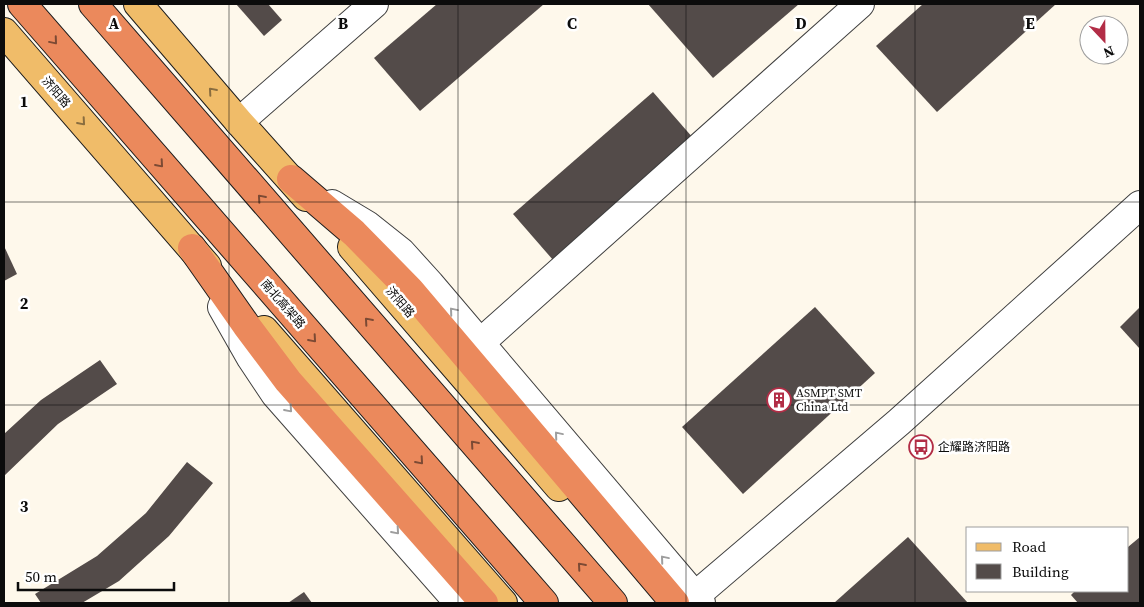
<svg xmlns="http://www.w3.org/2000/svg" width="1144" height="607" viewBox="0 0 1144 607" font-family="'Source Serif 4','Noto Sans SC',serif">
<rect width="100%" height="100%" fill="#fef8eb"/>
<g fill="#534b49">
<path d="M236,4h32l14,16 -18,16z"/>
<path d="M437,4h107l-124,107 -46,-53z"/>
<path d="M648,4h151l-86,74z"/>
<path d="M923,4h133l-119,108 -61,-66z"/>
<path d="M653,92l47,54 -140,122 -47,-54z"/>
<path d="M4,246l13,28 -13,7z"/>
<path d="M815,307l60,66 -132,121 -61,-67z"/>
<path d="M1140,307v42l-20,-22z"/>
<path d="M100,360l17,24 -59,40 -54,52v-42l37,-34z"/>
<path d="M187,462l26,21 -44,53 -50,45 -37,22h-41l-6,-9 62,-38 49,-43z"/>
<path d="M908,537l60,66h-134z"/>
<path d="M1140,537v66h-62l-7,-8 4,-4h53v-44z"/>
<path d="M304,592l8,11h-24z"/>
</g>
<g fill="none" stroke-linecap="round" stroke-linejoin="round">
<g stroke="#3f3f3f" stroke-width="30">
<g id="minor">
<path d="M239,122l135,-118"/>
<path d="M332,204l35,21 34,27 29,32 271,319"/>
<path d="M222,307l29,51 24,36 184,209"/>
<path d="M480,343l380,-339"/>
<path d="M695,596l204,-174 241,-217"/>
</g>
</g>
<g stroke="#1d1d1d" stroke-width="30">
<g id="major">
<path d="M138,4l101,118 67,75"/>
<path d="M4,32l203,234"/>
<path d="M352,247l207,240"/>
<path d="M264,330l239,273"/>
</g>
</g>
<g stroke="#1d1d1d" stroke-width="30">
<g id="highway">
<path d="M22,4l522,599"/>
<path d="M93,4l520,599"/>
<path d="M291,179l63,54 56,57 265,313"/>
<path d="M192,248l54,77 42,56 196,222"/>
</g>
</g>
<use href="#minor" stroke="#fff" stroke-width="28"/>
<use href="#major" stroke="#f0bc69" stroke-width="28"/>
<use href="#highway" stroke="#eb895c" stroke-width="28"/>
</g>
<defs><path id="oneway-chevron" d="M-2-3.5L2.5 0L-2 3.5" fill="none" stroke-width="1.6" stroke-linecap="round" stroke-linejoin="round" transform="scale(1.25)"/></defs>
<g stroke="#7c4a34">
<use href="#oneway-chevron" transform="translate(54 41) rotate(50)"/>
<use href="#oneway-chevron" transform="translate(160 164) rotate(49)"/>
<use href="#oneway-chevron" transform="translate(261 198) rotate(-131)"/>
<use href="#oneway-chevron" transform="translate(368 321) rotate(-131)"/>
<use href="#oneway-chevron" transform="translate(313 339) rotate(49)"/>
<use href="#oneway-chevron" transform="translate(474 444) rotate(-131)"/>
<use href="#oneway-chevron" transform="translate(420 461) rotate(49)"/>
<use href="#oneway-chevron" transform="translate(581 566) rotate(-131)"/>
</g>
<g stroke="#896d3f">
<use href="#oneway-chevron" transform="translate(212 91) rotate(-131)"/>
<use href="#oneway-chevron" transform="translate(82 122) rotate(49)"/>
</g>
<g stroke="#9e9e9e">
<use href="#oneway-chevron" transform="translate(453 311) rotate(-130)"/>
<use href="#oneway-chevron" transform="translate(289 409) rotate(49)"/>
<use href="#oneway-chevron" transform="translate(558 435) rotate(-130)"/>
<use href="#oneway-chevron" transform="translate(396 531) rotate(49)"/>
<use href="#oneway-chevron" transform="translate(664 559) rotate(-130)"/>
</g>
<path fill="none" stroke="#0c0c0c" stroke-width="1" stroke-opacity="0.55" d="M229,4v599M458,4v599M686,4v599M915,4v599M4,202h1136M4,405h1136"/>
<defs>
<g id="building-ring" transform="scale(1.25)"><circle r="9.5" fill="#fff" stroke="#b22d46" stroke-width="1.5"/><path d="M-4-6H4V6H1V3H-1V6H-4ZM-2.5-4.3h1.7v1.8h-1.7ZM.8-4.3h1.7v1.8H.8ZM-2.5-1h1.7V.8h-1.7ZM.8-1h1.7V.8H.8Z" fill="#b22d46"/></g>
<g id="bus-ring" transform="scale(1.25)"><circle r="9.5" fill="#fff" stroke="#b22d46" stroke-width="1.5"/><path d="M-5-6H5V4H4V6H2V4H-2V6H-4V4H-5ZM-3.5-4V0h7V-4ZM-3.5 1.2v1.5H-2V1.2ZM2 1.2v1.5H3.5V1.2Z" fill="#b22d46"/></g>
</defs>
<g fill-rule="evenodd">
<use href="#building-ring" x="779" y="400"/>
<use href="#bus-ring" x="921" y="447"/>
</g>
<g text-anchor="middle" dominant-baseline="central" stroke-width="5" stroke-linejoin="round" paint-order="stroke">
<g font-size="12" fill="#0c0c0c" stroke="#fff">
<text transform="translate(56 92) rotate(49)">济阳路</text>
<text transform="translate(400 302) rotate(49)">济阳路</text>
<text transform="translate(283 304) rotate(49)">南北高架路</text>
</g>
<g font-size="12" fill="#0c0c0c" stroke="#fff" text-anchor="start">
<text x="796" y="393">ASMPT SMT<tspan x="796" dy="14">China Ltd</tspan></text>
<text x="938" y="447">企耀路济阳路</text>
</g>
</g>
<g font-size="16" text-anchor="middle" font-weight="bold" fill="#0c0c0c" stroke="#fff" stroke-width="5" stroke-linejoin="round" paint-order="stroke">
<text x="114" y="29">A</text>
<text x="343" y="29">B</text>
<text x="572" y="29">C</text>
<text x="801" y="29">D</text>
<text x="1030" y="29">E</text>
<text x="24" y="107">1</text>
<text x="24" y="309">2</text>
<text x="24" y="512">3</text>
</g>
<rect width="1144" height="607" fill="none" stroke="#0c0c0c" stroke-width="10"/>
<rect x="966" y="527" width="162" height="65" fill="#ffffff" stroke="#9e9e9e"/>
<rect x="976" y="543" width="25" height="8" fill="#f0bc69" stroke="#9e9e9e"/>
<text x="1012" y="552" font-size="15" fill="#0c0c0c">Road</text>
<rect x="976" y="564" width="25" height="15" fill="#534b49" stroke="#9e9e9e"/>
<text x="1012" y="577" font-size="15" fill="#0c0c0c">Building</text>
<g transform="translate(1104 40) rotate(158)"><circle r="24" fill="#ffffff" stroke="#9e9e9e"/>
<path d="M0-4L9 19L0 12L-9 19Z" fill="#b22d46"/>
<text y="-8" font-size="14" font-weight="bold" text-anchor="middle" fill="#0c0c0c">N</text>
</g>
<path d="M18 582v8h156v-8" fill="none" stroke="#0c0c0c" stroke-width="2.5"/>
<text x="25" y="582" font-size="15" fill="#0c0c0c" stroke="#ffffff" stroke-width="4" paint-order="stroke">50 m</text>
</svg>
